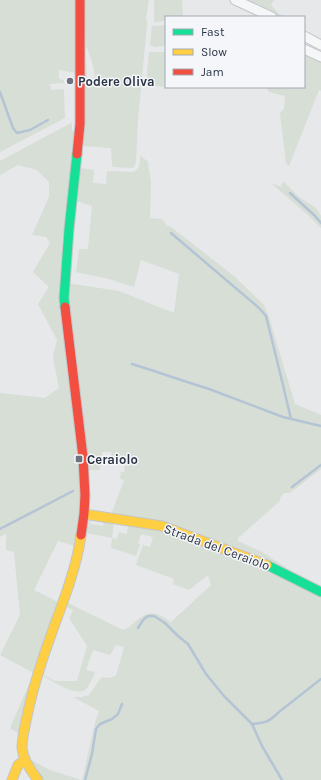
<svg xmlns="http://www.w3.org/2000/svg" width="321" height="780" viewBox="0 0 321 780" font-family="Karla,sans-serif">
<rect width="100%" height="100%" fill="#e6e8ea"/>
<g fill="#d6ded6">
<path d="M0,0h77l-1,73 -17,-3v9l5,1v3l-14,1 1,6 13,-1 1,29 -65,34z"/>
<path d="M85,0h64l-3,18 1,6 -9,96 -2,42 -1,3 -2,3 -20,-1 -1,-2 -1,-17 -29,-2 4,-87 1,19h8c0,-8 -5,-24 -9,-32z"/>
<path d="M154,0h28l1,17h-17v4l-12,1z"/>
<path d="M241,0h33l-3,5 7,8 6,4h-6z"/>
<path d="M166,25v21l-11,1 -5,-2 2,-19z"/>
<path d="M149,52h17v35l-20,-2z"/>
<path d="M304,52l17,8v31l-2,-1 -30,76 -3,-3 -6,-50 4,-4 1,-13 -16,-4 -3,-5h38z"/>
<path d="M71,123h1v8h3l-13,112 19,246 -6,57 -17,-5 -24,49 24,12 -39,132 -9,-6 24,-55 -34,-18 20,-40 -6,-63 -8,-2v-16l-6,3v-144l45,5 14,-10 -6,-31 4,-17 -19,-36 11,-17 -16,-15 17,-29 -4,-6 -14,-2 17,-38v-15l-12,-12 -19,-5 -18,10v-14z"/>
<path d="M140,155l8,7 3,20 -1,36 12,1 5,7 4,1 63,49 30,29 5,12 26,87 26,11v54l-31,24h-6l-4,5v3l-42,37v3l24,11 32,21 -183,-58 13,-35 -4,-1 1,-7h3l2,-13 -15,-2v-5h-9l-2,18h-12l-21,-187 52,8 55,22 5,-39 -38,-14 -7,27 -25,-8 -33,-7 3,-23h9l4,-43 -18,-6 6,-32 14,2 -1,13 13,1 1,-13 25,1c9,-2 8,-10 8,-17z"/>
<path d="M283,181l16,16 17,11 5,8v12l-13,-13 -37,-32 10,4z"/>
<path d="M91,517l-1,7 13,2 1,-7 10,2 -2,17 5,1 2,-7 8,2 1,-11 52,11 141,61v185h-239l14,-61 3,-8 -26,-14h9l7,-2 11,-16 3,-2 7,1 6,-2 8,-29 -8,-2 -6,10 -17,-5 -7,20 9,2c-2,5 -5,13 -9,17 -10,9 -35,-9 -44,-14v-1l13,7h22l10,-35 -18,-28 4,-8 -8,-4 1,-4 57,28c6,-2 9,-5 13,-9 14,-12 22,-8 35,1l40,-37 -3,-10 -19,15 -16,-6 1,-5 -38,-14 7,-20 7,2 3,-10 -12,-3 -3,9 2,1 -4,12 -25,-8 1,-10 -26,-5z"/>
<path d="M29,759l21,11 31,10h-38z"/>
</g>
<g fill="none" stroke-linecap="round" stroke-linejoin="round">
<g stroke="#b4c4d5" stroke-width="2.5">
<path d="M0,92l13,36 4,5 13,-3 18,-10"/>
<path d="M290,193l24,22 7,8"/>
<path d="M171,233l88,75 7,8 17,69 8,34"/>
<path d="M132,364l25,8 24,8 28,9 74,28 38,9"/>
<path d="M292,487l29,-22"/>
<path d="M0,529l73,-38"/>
<path d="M138,628l5,-8 5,-4h6l11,7 13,13 10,8 18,30 18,22 28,28 10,22 20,34"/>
<path d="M252,724c13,-1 17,-2 27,-12l42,-33"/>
<path d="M85,780l7,-26 4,-25 4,-5 12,-5 6,-5 4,-10"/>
</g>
<g stroke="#c4c6c8" stroke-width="11">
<g id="street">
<path d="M235,0l37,17"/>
<path d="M304,36l17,9"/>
<path d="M304,49l17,8"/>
</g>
</g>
<g stroke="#c4c6c8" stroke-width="11">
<g id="fast">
<path d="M65,307l-1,-9 5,-69 8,-75"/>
<path d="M267,565l54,27"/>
</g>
</g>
<g stroke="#c4c6c8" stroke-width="11">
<g id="slow">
<path d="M84,514l78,12 105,39"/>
<path d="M12,780l6,-15 7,-5"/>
<path d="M38,780c-7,-9 -15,-20 -16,-32 0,-10 4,-27 6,-36 8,-38 22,-74 35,-110 8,-22 15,-44 18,-67"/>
</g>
</g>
<g stroke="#c4c6c8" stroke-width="11">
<g id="jam">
<path d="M77,154l3,-30v-124"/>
<path d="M65,307l18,150 2,38 -1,19 -3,21"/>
</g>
</g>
<use href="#street" stroke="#f5f6f7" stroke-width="9"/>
<use href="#fast" stroke="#16e098" stroke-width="9"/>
<use href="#slow" stroke="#ffcf43" stroke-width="9"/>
<use href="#jam" stroke="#f24e42" stroke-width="9"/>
</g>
<g fill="#6c737f" stroke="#f4f6f9" stroke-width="1.5">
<circle cx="70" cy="81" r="4"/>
<rect x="75" y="455" width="8" height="8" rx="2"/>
</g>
<g text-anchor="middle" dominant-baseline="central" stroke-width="3" stroke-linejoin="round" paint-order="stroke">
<g font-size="13" font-weight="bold" fill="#2b3445" stroke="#f4f6f9" text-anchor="start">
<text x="78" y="81">Podere Oliva</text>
<text x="87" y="459">Ceraiolo</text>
</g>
<g font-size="13" fill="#2b3445" stroke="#f4f6f9">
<text transform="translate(217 547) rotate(20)">Strada del Ceraiolo</text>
</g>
</g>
<rect x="165" y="16" width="140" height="72" fill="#f4f6f9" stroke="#a4a8b1"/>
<rect x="173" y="29" width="20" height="6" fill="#16e098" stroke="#a4a8b1"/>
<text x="201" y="36" font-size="12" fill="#2b3445">Fast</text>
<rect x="173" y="49" width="20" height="6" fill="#ffcf43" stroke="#a4a8b1"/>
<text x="201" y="56" font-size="12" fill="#2b3445">Slow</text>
<rect x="173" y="69" width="20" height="6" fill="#f24e42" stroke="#a4a8b1"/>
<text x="201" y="76" font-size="12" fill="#2b3445">Jam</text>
</svg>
